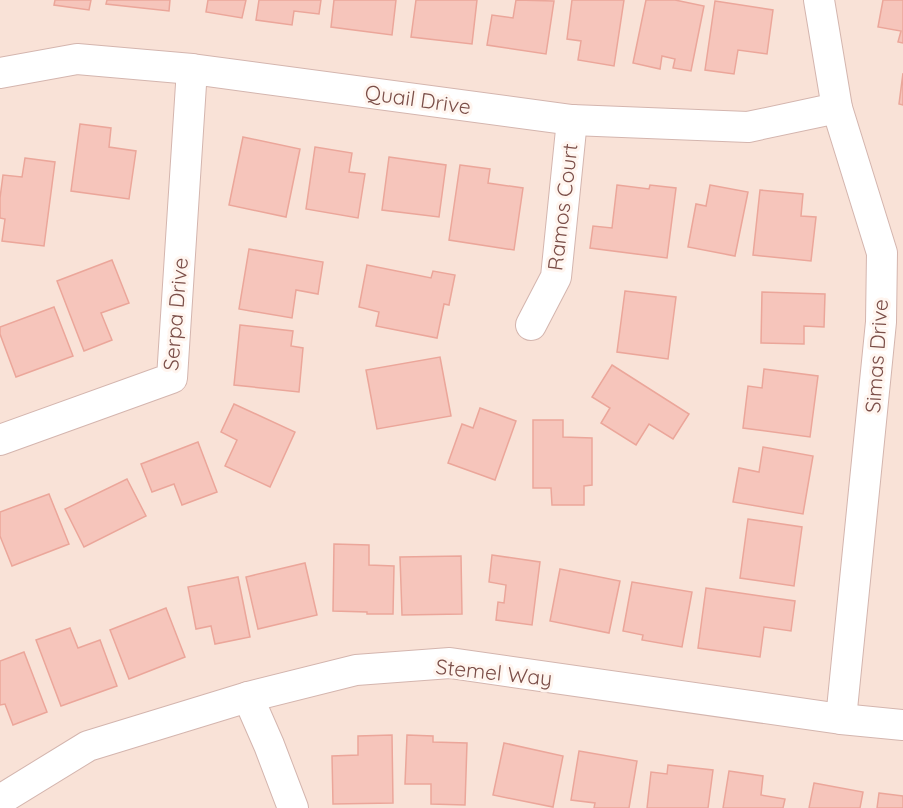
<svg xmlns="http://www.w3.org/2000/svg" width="903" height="808" viewBox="0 0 903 808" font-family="Quicksand,sans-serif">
<rect width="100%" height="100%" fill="#fef0e7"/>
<rect fill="#f9e2d7" x="0" y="0" width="903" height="808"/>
<g fill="#f6c5bb" stroke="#eba69a" stroke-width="1.5">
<path d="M55,0h36l-2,10 -35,-5z"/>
<path d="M107,0h63l-1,11 -63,-7z"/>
<path d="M208,0h38l-4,18 -36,-6z"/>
<path d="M259,0h62l-2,14 -25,-3 -2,14 -36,-5z"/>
<path d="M334,0h62l-4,35 -61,-8z"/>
<path d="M416,0h61l-5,44 -61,-7z"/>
<path d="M516,0l38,1 -8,53 -59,-9 5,-30 21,3z"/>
<path d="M572,0h52l-10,66 -36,-6 3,-19 -14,-2z"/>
<path d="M646,0h29l29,6 -13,65 -18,-3 2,-9 -13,-3 -2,13 -27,-6z"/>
<path d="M883,0h20v43l-5,-1 3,-11 -23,-4z"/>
<path d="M715,1l58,9 -6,44 -29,-4 -4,24 -29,-4z"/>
<path d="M903,73v32l-4,-1z"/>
<path d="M80,124l31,4 -2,19 27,4 -7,48 -58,-8z"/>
<path d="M243,137l57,12 -14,68 -57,-12z"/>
<path d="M315,147l37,6 -3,19 16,2 -7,44 -52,-9z"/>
<path d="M389,157l57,8 -7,52 -57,-7z"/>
<path d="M25,158l30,4 -11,84 -42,-5 3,-22 -5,-1v-20l3,-23 19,2z"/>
<path d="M460,165l30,4 -2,14 35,5 -9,62 -65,-10z"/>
<path d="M617,185l32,4 1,-4 26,3 -9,70 -77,-10 3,-22 19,2z"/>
<path d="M710,185l38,7 -13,64 -47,-9 8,-43 10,2z"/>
<path d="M760,190l43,4 -2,22 15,1 -5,44 -58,-6z"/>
<path d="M249,249l74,13 -5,32 -22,-4 -4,28 -53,-9z"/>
<path d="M112,260l17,43 -28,10 11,27 -28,11 -27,-70z"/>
<path d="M367,265l64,13 2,-7 22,4 -6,30 -5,-1 -7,34 -61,-12 3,-14 -20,-5z"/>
<path d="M625,291l51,6 -8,62 -51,-7z"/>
<path d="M762,292l63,2 -1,33 -20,-1v18l-43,-1z"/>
<path d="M54,307l19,49 -57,21 -16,-43v-7z"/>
<path d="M240,325l53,6 -2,15 12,2 -4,44 -65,-7z"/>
<path d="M440,357l11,59 -74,13 -11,-59z"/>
<path d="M612,365l77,49 -16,25 -24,-15 -13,21 -35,-22 9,-15 -18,-11z"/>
<path d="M764,369l54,7 -8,61 -67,-9 5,-42 14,2z"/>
<path d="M234,404l61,28 -25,55 -45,-21 12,-26 -16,-8z"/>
<path d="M480,408l36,13 -21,59 -47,-17 14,-39 11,4z"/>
<path d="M533,420h30v17l29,1v47l-8,1v19h-32l-1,-17h-18z"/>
<path d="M198,442l19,50 -35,13 -8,-21 -22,8 -11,-28z"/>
<path d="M763,447l50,9 -10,58 -70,-12 6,-34 20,4z"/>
<path d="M127,479l19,37 -62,31 -19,-38z"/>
<path d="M49,494l20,50 -57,22 -12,-30v-24z"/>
<path d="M748,519l54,8 -8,59 -54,-8z"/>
<path d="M334,544l35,1v20l25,1 -1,48h-26v-2l-34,-1z"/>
<path d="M492,555l48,7 -8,63 -36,-5 2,-18 6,1 2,-18 -17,-3z"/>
<path d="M461,556l1,58 -60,1 -2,-58z"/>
<path d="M305,563l12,52 -59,14 -12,-52z"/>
<path d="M560,569l60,12 -11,52 -59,-12z"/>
<path d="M238,577l12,60 -35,7 -4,-18 -15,3 -8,-42z"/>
<path d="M632,582l60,10 -10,55 -40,-7 1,-5 -20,-4z"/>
<path d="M706,588l89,13 -4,30 -27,-4 -4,30 -62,-9z"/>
<path d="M166,608l19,49 -56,22 -19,-49z"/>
<path d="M70,628l8,20 22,-8 17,46 -56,20 -25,-66z"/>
<path d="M24,652l23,60 -34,13 -8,-21 -5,1v-44z"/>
<path d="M392,735l1,68 -60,1 -1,-48 26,-1v-19z"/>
<path d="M407,735l26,1v6l34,1 -2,62 -34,-1v-20h-26z"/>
<path d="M504,743l59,13 -10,51 -60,-12z"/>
<path d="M579,751l58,10 -8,47h-35l1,-5 -24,-3z"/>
<path d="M668,765l45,5 -5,38h-61l4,-36 16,2z"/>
<path d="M729,771l34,5 -2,19 24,4 -2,9h-60z"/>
<path d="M814,783l49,9 -3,16h-51z"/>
<path d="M879,793l24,3v12h-26z"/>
</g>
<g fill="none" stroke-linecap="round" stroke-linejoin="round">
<g stroke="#d4b5ae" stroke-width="32">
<g id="street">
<path d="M819,0l18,108 45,145 -1,69 -40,397"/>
<path d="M0,73l77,-14 115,10 380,51 176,7 89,-19"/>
<path d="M531,325l25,-48 16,-157"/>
<path d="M0,440l172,-62 20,-309"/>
<path d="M248,697l21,48 24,63"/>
<path d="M0,800l88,-54 160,-49 108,-27 94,-7 391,56 62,6"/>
</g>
</g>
<use href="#street" stroke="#fff" stroke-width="30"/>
</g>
<g text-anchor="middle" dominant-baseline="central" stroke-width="6" stroke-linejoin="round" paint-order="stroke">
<g font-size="21" fill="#7b4e48" stroke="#fff5ef">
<text transform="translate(418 99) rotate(8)">Quail Drive</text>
<text transform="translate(562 207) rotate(-83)">Ramos Court</text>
<text transform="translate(175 314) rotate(-85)">Serpa Drive</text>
<text transform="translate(876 356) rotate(-86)">Simas Drive</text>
<text transform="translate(494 672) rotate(6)">Stemel Way</text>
</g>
</g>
</svg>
